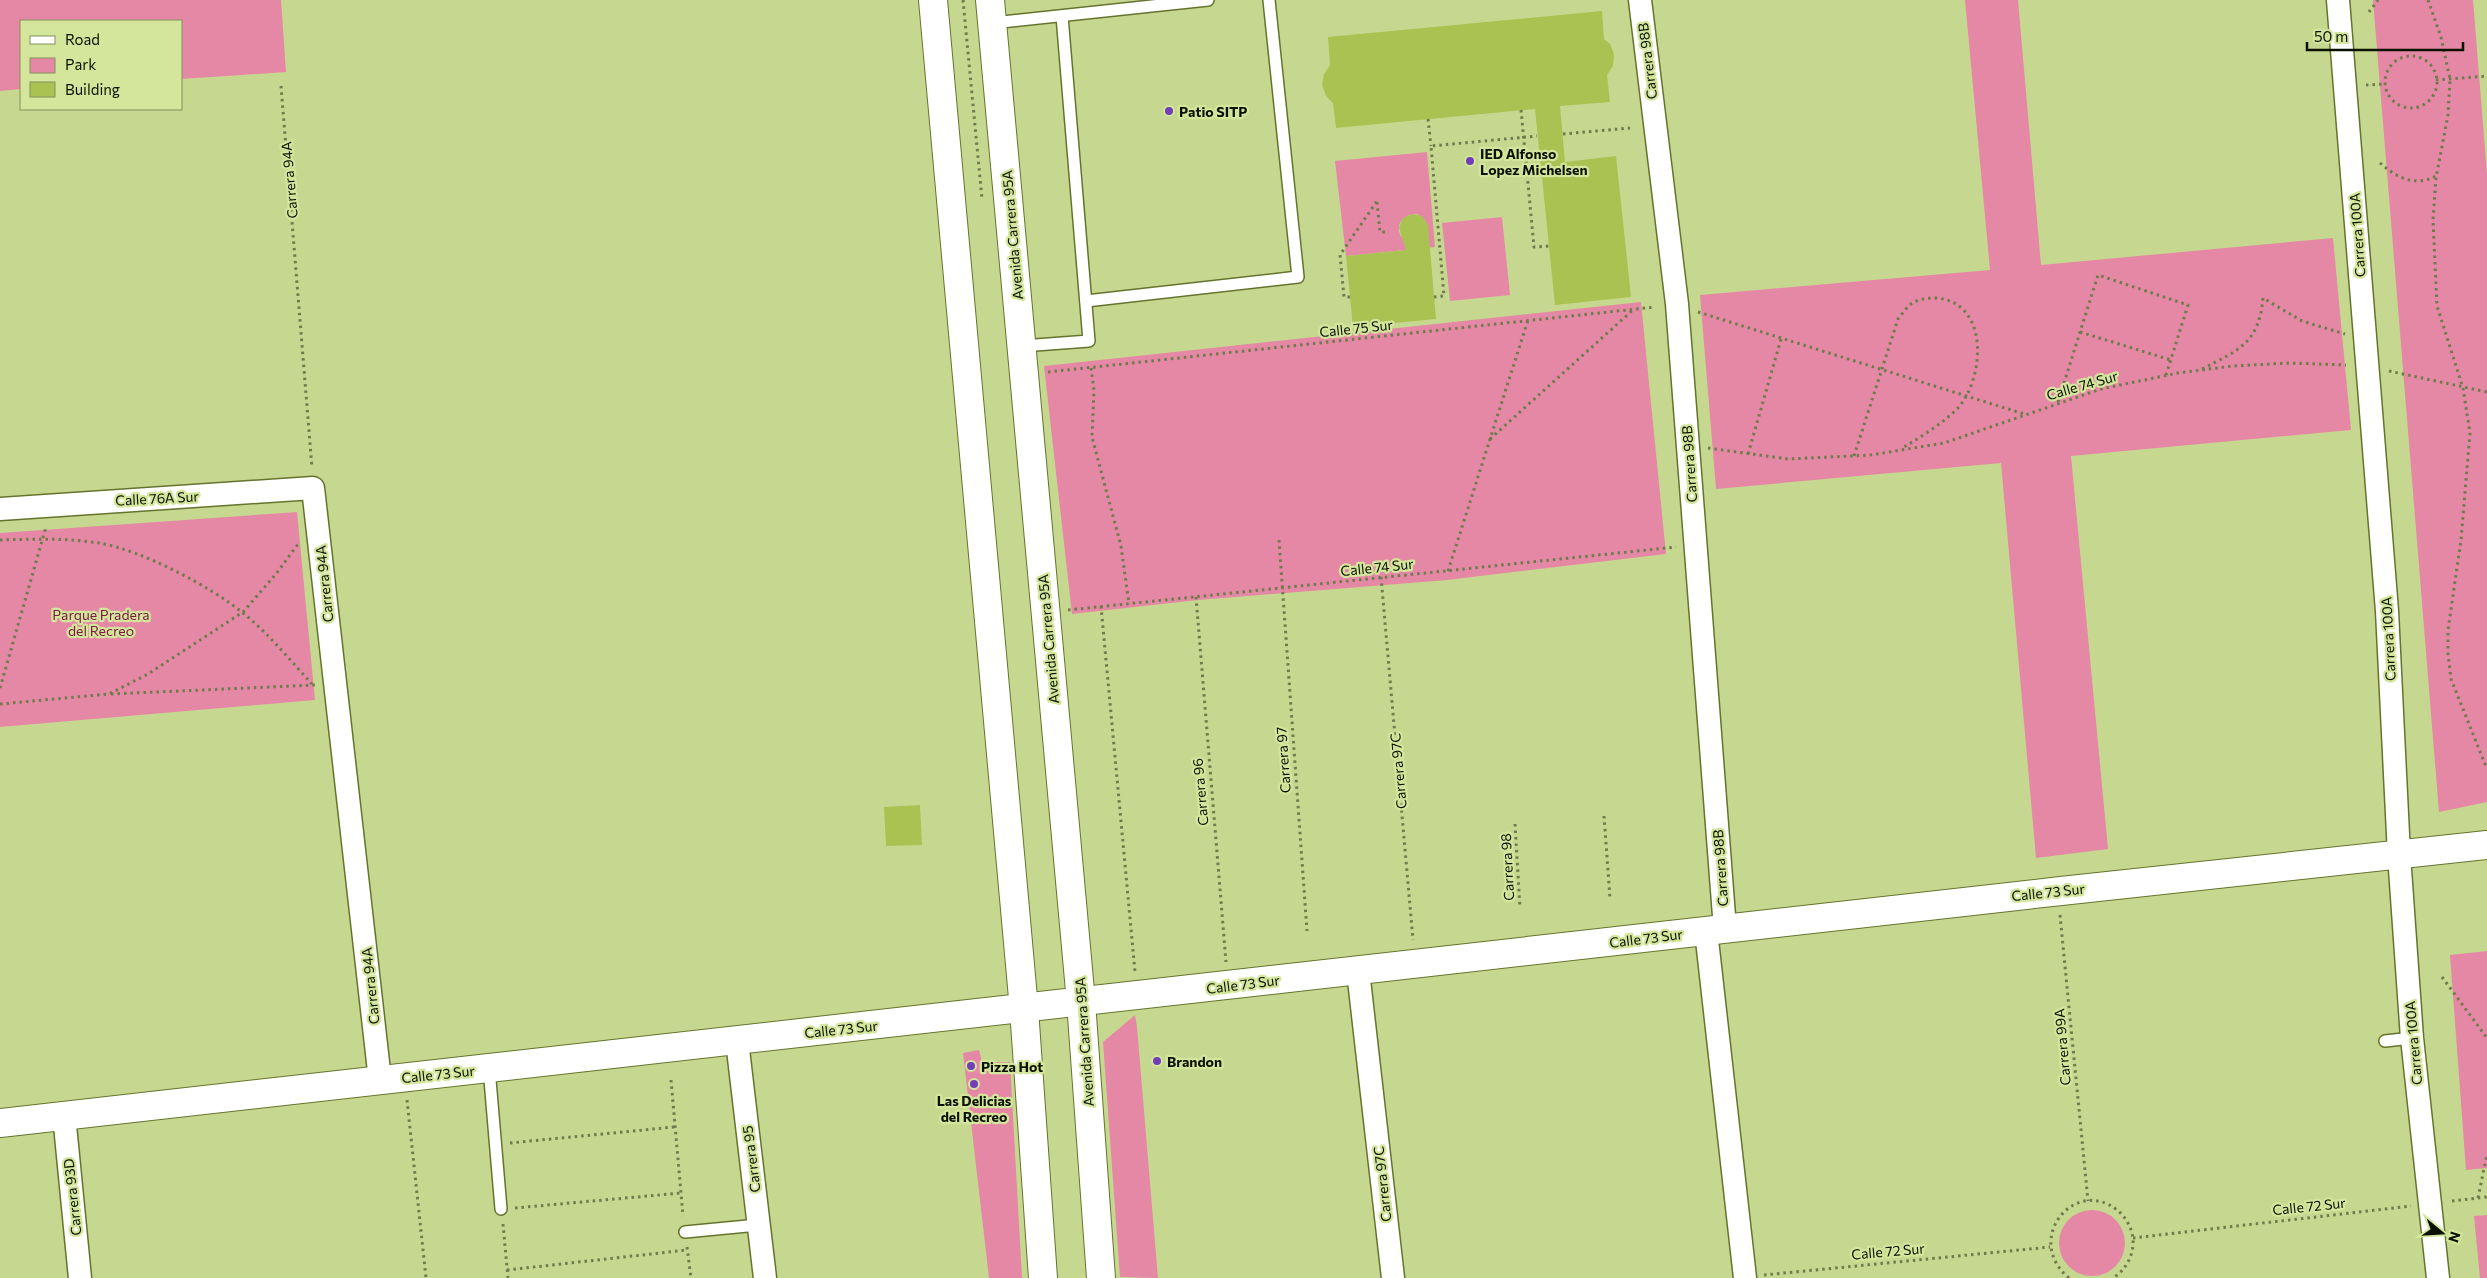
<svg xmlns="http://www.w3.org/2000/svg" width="2487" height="1278" viewBox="0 0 2487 1278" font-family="Commissioner,sans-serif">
<rect width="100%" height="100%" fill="#c6d88f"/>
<g fill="#e588a5" fill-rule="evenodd">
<path d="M0,0h281l5,72 -105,7v-58h-160v68l-21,2z"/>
<path d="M1965,0h53l23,265 292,-27 18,192 -280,26 37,393 -72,9 -35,-395 -285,26 -16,-194 290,-25z"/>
<path d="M2373,0h100l14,174v628l-48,10z"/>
<path d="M1427,152l8,95 -89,9 -11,-95zM1417,214l8,6 2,5 -23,15c-11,-12 -3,-26 13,-26z"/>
<path d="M1502,217l8,78 -60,6 -8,-78z"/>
<path d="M1641,302l25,252 -219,26 -249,20 -126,14 -28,-248z"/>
<path d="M297,512l18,188 -315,27v-194z"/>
<path d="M2487,951v217l-21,2 -16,-215z"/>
<path d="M1135,1015l2,12 21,251 -38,-1 -17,-235z"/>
<path d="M979,1050l3,12h28l12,216h-33l-26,-225z"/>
<circle cx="2092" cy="1243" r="33"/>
<path d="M2487,1215v63h-7l-6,-62z"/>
</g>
<g fill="#a9c251">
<path d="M1602,11l2,28 6,5 4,10 -1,12 -6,9 3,27 -50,4 5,56 51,-6 15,141 -76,8 -20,-196 -199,19 -3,-25 -7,-7 -4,-11 2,-11 6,-9 -2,-28z"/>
<path d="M1412,214l10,2 6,9 8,94 -83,8 -7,-71 60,-6 -7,-22 4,-10z"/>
<path d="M920,805l2,40 -36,1 -2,-39z"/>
</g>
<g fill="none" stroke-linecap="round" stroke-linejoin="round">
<g stroke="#64742c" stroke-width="14">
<g id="service">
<path d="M993,23l215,-23"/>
<path d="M1086,301l212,-24 -29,-277"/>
<path d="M1022,346l67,-5 -27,-325"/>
<path d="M2385,1041l27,-3"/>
<path d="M489,1068l12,141"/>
<path d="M685,1232l73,-7"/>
</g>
</g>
<g stroke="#64742c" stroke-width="25">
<g id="minor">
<path d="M1640,0l37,304 48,625"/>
<path d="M2338,0l49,611 12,244 13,183 26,240"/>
<path d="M0,509l313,-21 67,592"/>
<path d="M1706,931l39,347"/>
<path d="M1358,971l35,307"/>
<path d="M737,1041l28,237"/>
<path d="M64,1115l16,163"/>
</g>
</g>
<g stroke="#64742c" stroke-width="30">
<path id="tertiary" d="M0,1123l2061,-232 426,-46"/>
</g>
<g stroke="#64742c" stroke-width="30">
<g id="secondary">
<path d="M933,0l91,1009 19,269"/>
<path d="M990,0l91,1002 20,276"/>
</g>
</g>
<g stroke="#6f7b4c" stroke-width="3" stroke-dasharray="2.5 4" stroke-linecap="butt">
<path d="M963,0l19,199"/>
<path d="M2428,0l13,37 9,42 -2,36 -12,63 -3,42 4,86 26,82 7,45 -9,107 -13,90v24l3,25 36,90"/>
<path d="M2369,12l9,-12"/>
<circle cx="2411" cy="82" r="26"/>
<path d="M2436,80l51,-4"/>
<path d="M2366,85l20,-1"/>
<path d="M281,86l31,382"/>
<path d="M1521,110l13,137 15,-1"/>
<path d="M1428,119l3,27"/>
<path d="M1563,134l67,-6"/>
<path d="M2380,163c17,15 35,24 56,13"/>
<path d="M1377,202l3,30h6"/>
<path d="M1350,297h-6l-4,-42 37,-54"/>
<path d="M1434,297l10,-1 -13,-150 106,-10"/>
<path d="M1698,312l326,102"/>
<path d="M2080,332l91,28"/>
<path d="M1091,368l3,22 -2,47 29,109 8,58"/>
<path d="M2202,369c37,-19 57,-26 61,-71l39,23 43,13"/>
<path d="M2389,371l98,21"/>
<path d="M1048,372l607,-65"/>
<path d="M2058,402l40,-127 90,30 -22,70"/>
<path d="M1490,439l144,-130"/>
<path d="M1708,448l80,11 83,-4 73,-12 157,-54 77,-16 55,-7 56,-3 57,2"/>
<path d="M1748,454l33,-115"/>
<path d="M1854,456l44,-137c4,-5 8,-11 13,-15 7,-5 16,-6 25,-6 54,4 49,81 21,111 -16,16 -37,28 -56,40"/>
<path d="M0,540c33,-1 66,-2 99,3 42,7 111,43 144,70 25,20 47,47 69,71"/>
<path d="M1279,540l28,391"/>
<path d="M1448,571l80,-251"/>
<path d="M1381,577l32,363"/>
<path d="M1196,597l30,365"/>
<path d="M1101,606l34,366"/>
<path d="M1068,610l608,-63"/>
<path d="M0,688l46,-161"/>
<path d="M111,694l204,-9"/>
<path d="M0,704l109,-10 39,-20 95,-62 33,-38 22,-30"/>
<path d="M1604,816l6,82"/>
<path d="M1515,824l5,84"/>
<path d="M2060,915l28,286"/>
<path d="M2442,977l45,61"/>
<path d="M671,1080l12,136"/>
<path d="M407,1100l19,178"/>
<path d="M510,1143l164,-16"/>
<path d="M2478,1198l9,-44"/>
<path d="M2452,1201l35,-4"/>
<path d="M515,1208l166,-15"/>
<path d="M503,1224l5,54"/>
<path d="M2133,1238l278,-32"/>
<path d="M687,1247l4,31"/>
<path d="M507,1270l180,-20"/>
<path d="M1764,1275l286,-28"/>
<path d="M2069,1278c-46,-38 5,-102 48,-68 9,7 15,18 16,29 1,16 -7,31 -20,39"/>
</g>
<use href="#service" stroke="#fff" stroke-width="11"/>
<use href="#minor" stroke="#fff" stroke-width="22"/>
<use href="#tertiary" stroke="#fff" stroke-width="28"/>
<use href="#secondary" stroke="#fff" stroke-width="28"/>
</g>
<g fill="#733eb5" stroke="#d3e69b" stroke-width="2">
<circle cx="1169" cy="111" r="5"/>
<circle cx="1470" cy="161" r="5"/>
<circle cx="1157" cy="1061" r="5"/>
<circle cx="971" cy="1066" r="5"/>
<circle cx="974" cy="1084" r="5"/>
</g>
<g text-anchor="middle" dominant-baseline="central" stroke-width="4.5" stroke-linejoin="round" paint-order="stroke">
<g font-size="14" fill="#0b1000" stroke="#d3e69b">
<text transform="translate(1647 61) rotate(-97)">Carrera 98B</text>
<text transform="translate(289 180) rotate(-95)">Carrera 94A</text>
<text transform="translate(1012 235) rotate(-95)">Avenida Carrera 95A</text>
<text transform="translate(2357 235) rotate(-94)">Carrera 100A</text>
<text transform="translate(1356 328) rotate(-6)">Calle 75 Sur</text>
<text transform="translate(2082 385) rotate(-16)">Calle 74 Sur</text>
<text transform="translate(1689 464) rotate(-94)">Carrera 98B</text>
<text transform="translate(157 498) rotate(-3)">Calle 76A Sur</text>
<text transform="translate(1377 567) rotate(-6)">Calle 74 Sur</text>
<text transform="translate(324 584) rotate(-96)">Carrera 94A</text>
<text transform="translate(1048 639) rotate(-95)">Avenida Carrera 95A</text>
<text transform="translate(2388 639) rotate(-93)">Carrera 100A</text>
<text transform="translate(1283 760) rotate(-94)">Carrera 97</text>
<text transform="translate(1398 771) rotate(-95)">Carrera 97C</text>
<text transform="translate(1200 792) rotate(-95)">Carrera 96</text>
<text transform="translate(1507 867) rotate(-93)">Carrera 98</text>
<text transform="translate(1720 868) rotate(-94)">Carrera 98B</text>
<text transform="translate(2048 892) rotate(-6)">Calle 73 Sur</text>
<text transform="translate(1646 938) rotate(-7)">Calle 73 Sur</text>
<text transform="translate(1243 984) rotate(-7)">Calle 73 Sur</text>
<text transform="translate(370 986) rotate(-96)">Carrera 94A</text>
<text transform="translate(841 1029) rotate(-6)">Calle 73 Sur</text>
<text transform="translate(1084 1042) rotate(-94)">Avenida Carrera 95A</text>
<text transform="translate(2413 1043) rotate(-95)">Carrera 100A</text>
<text transform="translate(2062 1047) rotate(-95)">Carrera 99A</text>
<text transform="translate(438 1074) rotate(-6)">Calle 73 Sur</text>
<text transform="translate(751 1159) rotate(-97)">Carrera 95</text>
<text transform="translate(1382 1184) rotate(-96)">Carrera 97C</text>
<text transform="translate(72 1197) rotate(-96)">Carrera 93D</text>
<text transform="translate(2309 1206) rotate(-6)">Calle 72 Sur</text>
<text transform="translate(1888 1251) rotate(-5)">Calle 72 Sur</text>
</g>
<g font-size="14" font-weight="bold" fill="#0b1000" stroke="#d3e69b" text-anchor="start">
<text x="1179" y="111">Patio SITP</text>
<text x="1480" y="153">IED Alfonso<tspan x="1480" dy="16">Lopez Michelsen</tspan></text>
<text x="1167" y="1061">Brandon</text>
<text x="981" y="1066">Pizza Hot</text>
<text x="974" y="1100" text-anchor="middle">Las Delicias<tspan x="974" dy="16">del Recreo</tspan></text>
</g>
<g font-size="14" fill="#7a1742" stroke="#d3e69b">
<text x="101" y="614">Parque Pradera<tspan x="101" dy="16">del Recreo</tspan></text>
</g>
</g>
<rect x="20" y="20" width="162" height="90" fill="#d3e69b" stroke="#83905d"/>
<rect x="30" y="36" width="25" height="8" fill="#ffffff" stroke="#83905d"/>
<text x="65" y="45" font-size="15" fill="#0b1000">Road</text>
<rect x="30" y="58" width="25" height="15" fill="#e588a5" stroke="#83905d"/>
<text x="65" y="70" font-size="15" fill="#0b1000">Park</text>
<rect x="30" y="82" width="25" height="15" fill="#a9c251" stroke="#83905d"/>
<text x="65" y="95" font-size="15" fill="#0b1000">Building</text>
<g transform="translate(2442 1233) rotate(108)" stroke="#d3e69b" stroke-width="4" paint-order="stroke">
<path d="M0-4L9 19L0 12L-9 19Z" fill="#0b1000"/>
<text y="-8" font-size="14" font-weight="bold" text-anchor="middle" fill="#0b1000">N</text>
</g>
<path d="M2307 42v8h156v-8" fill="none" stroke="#0b1000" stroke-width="2.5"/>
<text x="2314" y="42" font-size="15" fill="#0b1000" stroke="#d3e69b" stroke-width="4" paint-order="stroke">50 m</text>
</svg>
